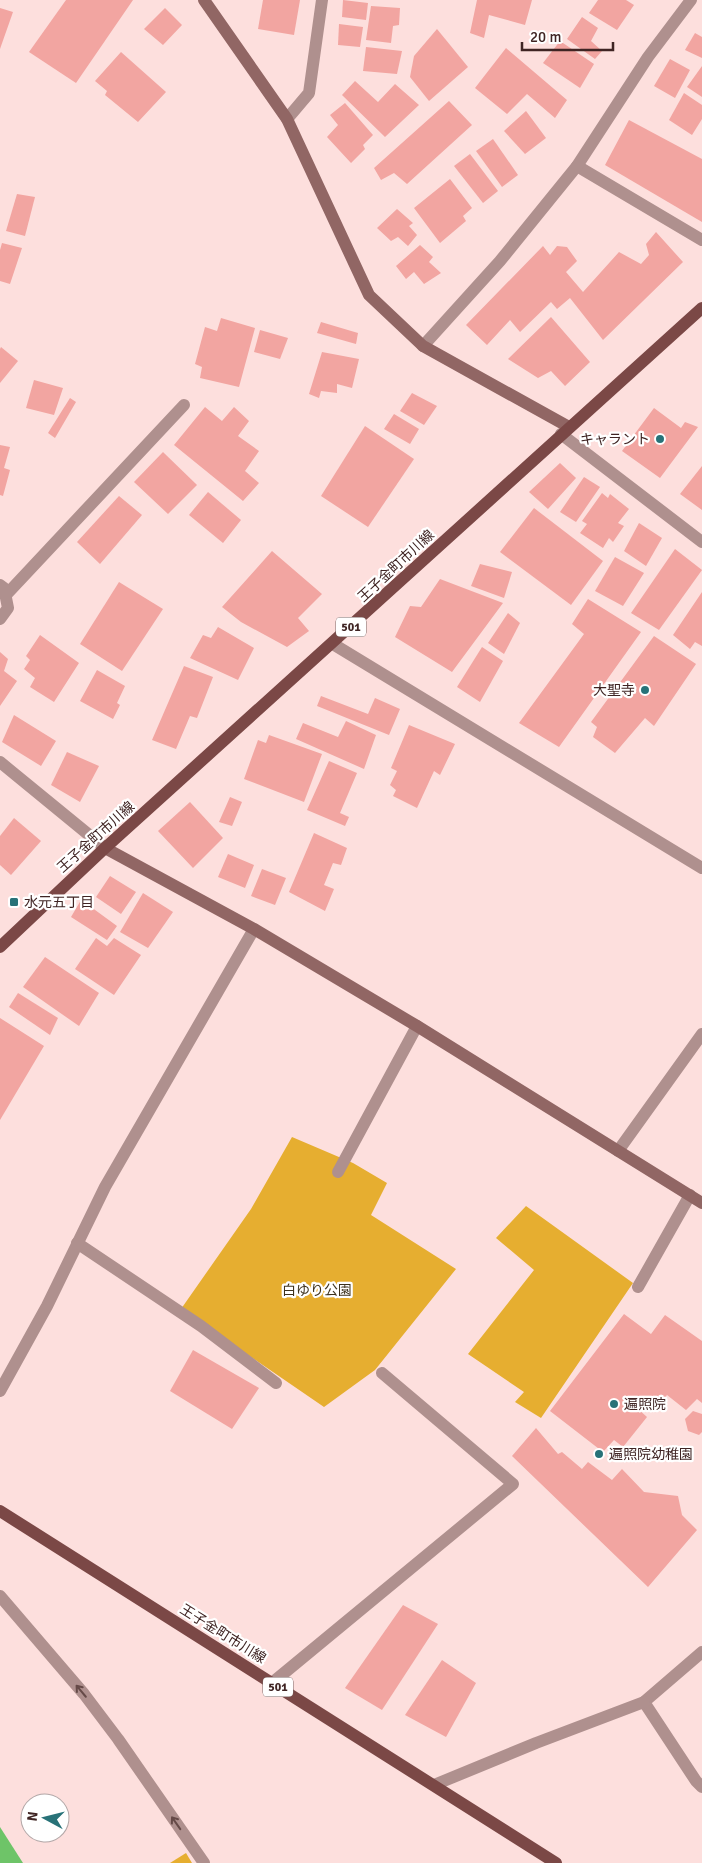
<svg xmlns="http://www.w3.org/2000/svg" width="702" height="1863" viewBox="0 0 702 1863" font-family="Signika,'Noto Sans JP',sans-serif">
<rect width="100%" height="100%" fill="#fddfdd"/>
<g fill="#e6ae30">
<path d="M292,1137l61,26 34,20 -16,32 85,54 -81,101 -51,37 -143,-98 70,-100z"/>
<path d="M526,1206l107,77 -92,135 -26,-16 9,-10 -56,-38 66,-84 -38,-32z"/>
<path d="M186,1853l6,10h-22z"/>
</g>
<path fill="#6ec468" d="M0,1827l23,36h-23z"/>
<g fill="#f2a5a1">
<path d="M66,0h67l-57,83 -47,-31z"/>
<path d="M263,0h37l-6,35 -36,-6z"/>
<path d="M343,0l25,3 -2,17 -24,-3z"/>
<path d="M477,0h55l-7,25 -36,-10 -5,23 -14,-5z"/>
<path d="M598,0h28l8,5 -17,25 -28,-17z"/>
<path d="M371,6l29,2 -1,17 -6,1 -2,17 -25,-3z"/>
<path d="M0,8l13,4 -13,37z"/>
<path d="M165,8l17,17 -19,20 -19,-16z"/>
<path d="M582,17l16,11 -7,13 11,10 -7,8 -28,-20z"/>
<path d="M339,24l24,3 -3,20 -22,-2z"/>
<path d="M437,29l31,38 -39,34 -19,-24 4,-21z"/>
<path d="M695,33l7,4v21l-17,-8z"/>
<path d="M560,41l34,23 -14,24 -37,-25z"/>
<path d="M366,47l36,4 -5,23 -34,-3z"/>
<path d="M506,48l61,52 -12,18 -28,-24 -20,20 -32,-26z"/>
<path d="M121,52l45,40 -28,30 -33,-27 2,-4 -12,-10z"/>
<path d="M670,59l20,11 -15,28 -21,-12z"/>
<path d="M702,66v31l-15,-10z"/>
<path d="M355,81l23,21 17,-18 24,21 -34,32 -43,-42z"/>
<path d="M684,93l18,12v14l-10,16 -23,-15z"/>
<path d="M449,101l23,24 -65,59 -13,-11 -13,7 -7,-12z"/>
<path d="M345,103l28,32 -10,10 2,4 -14,14 -24,-26 11,-12 -8,-10z"/>
<path d="M526,111l20,27 -21,16 -21,-23z"/>
<path d="M629,120l73,39v63l-97,-57z"/>
<path d="M493,139l25,36 -16,12 -26,-36z"/>
<path d="M470,154l28,37 -15,12 -29,-37z"/>
<path d="M450,179l22,29 -9,8 3,5 -26,22 -26,-35z"/>
<path d="M17,194l18,3 -10,39 -19,-5z"/>
<path d="M397,209l16,14 -4,3 8,9 -9,11 -10,-9 -7,4 -14,-13z"/>
<path d="M656,232l27,30 -80,78 -33,-42 -13,11 -6,-7 -31,30 -10,-12 -23,25 -21,-20 77,-79 7,9 7,-9 10,1 10,14 -11,11 17,20 36,-40 22,12 8,-9 -3,-11z"/>
<path d="M2,243l20,5 -12,36 -10,-3v-31z"/>
<path d="M420,245l13,12 -4,5 12,11 -17,11 -10,-12 -8,7 -10,-13z"/>
<path d="M551,317l39,45 -25,24 -14,-15 -13,7 -30,-19z"/>
<path d="M221,318l34,10 -16,59 -39,-9 2,-11 -7,-3 10,-37 12,4z"/>
<path d="M321,322l37,11 -2,11 -39,-11z"/>
<path d="M260,330l28,8 -8,21 -26,-7z"/>
<path d="M1,347l17,14 -18,22v-34z"/>
<path d="M322,352l37,7 -7,29 -15,-4v9l-16,-2 -2,7 -10,-4z"/>
<path d="M34,380l29,8 -9,27 -28,-7z"/>
<path d="M412,393l25,13 -13,19 -24,-14z"/>
<path d="M70,398l6,4 -21,36 -7,-5z"/>
<path d="M205,407l17,14 12,-14 15,14 -11,15 21,15 -14,20 14,12 -16,18 -69,-56z"/>
<path d="M654,408l27,20 4,-6 13,5 -38,51 -38,-27z"/>
<path d="M394,414l25,15 -9,15 -26,-15z"/>
<path d="M365,426l49,33 -46,68 -47,-31z"/>
<path d="M0,445l10,2 -6,21 6,2 -7,26 -3,-1z"/>
<path d="M163,452l34,33 -29,29 -34,-32z"/>
<path d="M560,463l16,15 -28,31 -19,-17z"/>
<path d="M702,466v44l-22,-16z"/>
<path d="M584,477l16,10 -24,35 -16,-10z"/>
<path d="M208,492l33,28 -18,23 -34,-28z"/>
<path d="M602,493l6,5 2,-4 19,15 -11,14 6,3 -11,16 -4,-4 -6,10 -23,-15 7,-9 -5,-3z"/>
<path d="M119,496l23,19 -42,49 -23,-22z"/>
<path d="M534,508l69,53 -32,44 -71,-53z"/>
<path d="M639,523l23,15 -16,28 -22,-15z"/>
<path d="M675,549l27,21 -43,60 -28,-17z"/>
<path d="M272,551l50,43 -24,24 11,13 -22,16 -46,-25 -19,-15z"/>
<path d="M615,557l29,16 -21,33 -28,-15z"/>
<path d="M480,564l32,8 -8,26 -33,-12z"/>
<path d="M440,579l63,24 -51,69 -57,-35 15,-31 11,1z"/>
<path d="M119,582l44,27 -41,62 -42,-27z"/>
<path d="M702,592v54l-7,-4 -5,7 -17,-14z"/>
<path d="M588,599l53,33 -82,115 -40,-24 65,-89 -12,-10z"/>
<path d="M508,613l12,10 -16,31 -16,-11z"/>
<path d="M218,627l36,21 -16,32 -48,-22 13,-23 8,3z"/>
<path d="M40,635l39,28 -25,39 -24,-15 5,-9 -11,-9 6,-9 -4,-4z"/>
<path d="M654,636l42,28 -42,62 -9,-8 -30,35 -22,-16 4,-10 -6,-5z"/>
<path d="M482,647l21,14 -23,41 -23,-15z"/>
<path d="M0,652l8,7 -4,12 13,10 -17,25z"/>
<path d="M184,666l29,11 -16,41 -7,-2 -14,33 -24,-9z"/>
<path d="M97,670l28,16 -8,17 3,2 -7,14 -33,-18z"/>
<path d="M321,696l47,18 7,-16 25,11 -11,26 -72,-29z"/>
<path d="M14,715l42,26 -15,25 -39,-24z"/>
<path d="M346,721l30,14 -12,34 -68,-30 7,-16 35,14z"/>
<path d="M409,725l46,19 -15,31 -6,-4 -17,37 -24,-12 3,-6 -6,-5 7,-14 -6,-3z"/>
<path d="M269,735l53,19 -18,48 -60,-23 14,-39 8,3z"/>
<path d="M67,752l32,14 -19,36 -29,-17z"/>
<path d="M329,761l28,12 -17,40 9,4 -4,9 -38,-16z"/>
<path d="M230,797l12,5 -10,24 -13,-4z"/>
<path d="M190,802l33,36 -30,30 -35,-37z"/>
<path d="M14,818l27,23 -30,34 -11,-10v-29z"/>
<path d="M314,833l33,15 -6,17 -8,-2 -9,22 10,4 -9,22 -36,-19z"/>
<path d="M228,854l26,11 -9,23 -27,-11z"/>
<path d="M262,869l24,9 -11,27 -24,-9z"/>
<path d="M110,876l26,16 -15,22 -25,-17z"/>
<path d="M143,893l30,19 -25,36 -28,-16z"/>
<path d="M84,895l9,5 -2,7 26,19 -10,14 -36,-23z"/>
<path d="M96,938l11,8 7,-8 27,17 -27,40 -39,-26z"/>
<path d="M45,957l54,36 -20,33 -56,-39z"/>
<path d="M18,993l40,25 -8,17 -41,-28z"/>
<path d="M0,1018l44,28 -44,74z"/>
<path d="M624,1314l27,20 14,-19 37,26v62l-5,-4 -11,11 -19,-15 -11,14 -10,-10 -8,10 9,8 -24,30 -9,-7 -11,12 -53,-41z"/>
<path d="M193,1350l66,38 -27,41 -62,-38z"/>
<path d="M693,1411l9,3v18l-3,3 -11,-4 -3,-12z"/>
<path d="M536,1428l22,26 4,-2 20,17 6,-7 24,18 10,-11 22,23 34,4 4,19 15,15 -49,57 -136,-131z"/>
<path d="M403,1605l35,19 -56,86 -37,-22z"/>
<path d="M442,1660l34,23 -30,54 -41,-22z"/>
</g>
<g fill="none" stroke-linecap="round" stroke-linejoin="round">
<g stroke="#af908e" stroke-width="12">
<path d="M6,595l178,-190"/>
<path d="M338,1172l79,-146"/>
<path d="M77,1243l124,83 75,57"/>
<path d="M702,1652l-58,50 52,79 6,6"/>
</g>
<g stroke="#af908e" stroke-width="12">
<path d="M287,119l22,-26 13,-93"/>
<path d="M577,166l125,74"/>
<path d="M423,346l77,-85 77,-95 71,-109 43,-57"/>
<path d="M561,434l141,108"/>
<path d="M0,585l4,3 4,20 -8,11"/>
<path d="M333,644l369,224"/>
<path d="M0,762l105,86"/>
<path d="M618,1151l84,-117"/>
<path d="M638,1287l52,-92"/>
<path d="M0,1391l47,-85 58,-119 149,-258"/>
<path d="M0,1596l84,98 34,45 86,124"/>
<path d="M272,1683l241,-199 -131,-111"/>
<path d="M434,1785l102,-42 108,-41"/>
</g>
<g stroke="#916664" stroke-width="12">
<path d="M204,0l83,119 82,176 54,51 146,81"/>
<path d="M105,848l149,81 163,97 285,177"/>
</g>
<g stroke="#7b4846" stroke-width="12">
<path d="M0,947l105,-99 597,-540"/>
<path d="M0,1511l556,352"/>
</g>
</g>
<defs><path id="oneway-shaft" d="M-6 0H5M1.5-3L5.5 0L1.5 3" fill="none" stroke-width="1.6" stroke-linecap="round" stroke-linejoin="round" transform="scale(1.25)"/></defs>
<g stroke="#664a48">
<use href="#oneway-shaft" transform="translate(81 1691) rotate(-130)"/>
<use href="#oneway-shaft" transform="translate(176 1823) rotate(-125)"/>
</g>
<g fill="#287278" stroke="#fff" stroke-width="2">
<circle cx="660" cy="439" r="5"/>
<circle cx="645" cy="690" r="5"/>
<rect x="9" y="897" width="10" height="10" rx="2.5"/>
<circle cx="614" cy="1404" r="5"/>
<circle cx="599" cy="1454" r="5"/>
</g>
<g text-anchor="middle" dominant-baseline="central" stroke-width="4.5" stroke-linejoin="round" paint-order="stroke">
<g fill="#fff" stroke="#796665" stroke-width="1">
<rect x="336" y="617.5" width="30" height="19" rx="4"/>
<rect x="263" y="1677.5" width="30" height="19" rx="4"/>
</g>
<g font-size="12" font-weight="bold" fill="#3f2423">
<text x="351" y="627">501</text>
<text x="278" y="1687">501</text>
</g>
<g font-size="14" fill="#3f2423" stroke="#fff" text-anchor="start">
<text x="650" y="439" text-anchor="end">キャラント</text>
<text x="635" y="690" text-anchor="end">大聖寺</text>
<text x="24" y="902">水元五丁目</text>
<text x="624" y="1404">遍照院</text>
<text x="609" y="1454">遍照院幼稚園</text>
</g>
<g font-size="14" fill="#3f2423" stroke="#fff">
<text transform="translate(396 566) rotate(-43)">王子金町市川線</text>
<text transform="translate(96 837) rotate(-42)">王子金町市川線</text>
<text transform="translate(223 1634) rotate(32)">王子金町市川線</text>
</g>
<g font-size="14" fill="#3e331e" stroke="#fff">
<text x="317" y="1290">白ゆり公園</text>
</g>
</g>
<g transform="translate(45 1818) rotate(277)"><circle r="24" fill="#ffffff" stroke="#b2a7a7"/>
<path d="M0-4L9 19L0 12L-9 19Z" fill="#287278"/>
<text y="-8" font-size="14" font-weight="bold" text-anchor="middle" fill="#3f2423">N</text>
</g>
<path d="M522 42v8h91v-8" fill="none" stroke="#3f2423" stroke-width="2.5"/>
<text x="530" y="42" font-size="15" fill="#3f2423" stroke="#ffffff" stroke-width="4" paint-order="stroke">20 m</text>
</svg>
